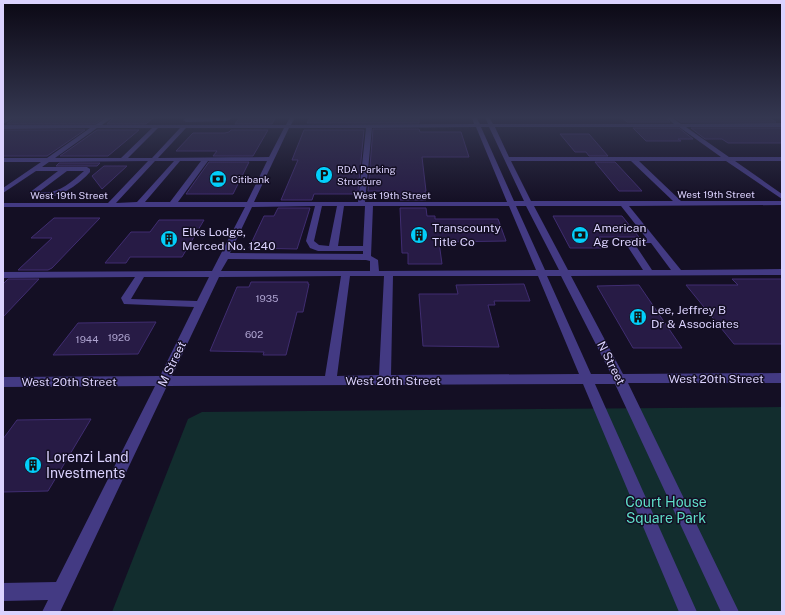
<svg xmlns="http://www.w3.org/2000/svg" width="785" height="615" viewBox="0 0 785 615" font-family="'Public Sans',sans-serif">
<rect width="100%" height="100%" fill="#140f24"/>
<path fill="#122d2e" d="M782,407v205h-670l76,-193 14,-7z"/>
<g fill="#271b45" stroke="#402d71">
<path d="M16,117h89l-10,7h-88z"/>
<path d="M114,117h40l-8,7h-39z"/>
<path d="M240,117h36l-4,7h-37z"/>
<path d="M310,117h109v6h-112z"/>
<path d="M621,117h44l5,5h-43z"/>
<path d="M673,117h94l9,5h-95z"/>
<path d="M633,128h46l14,11h-15l3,2h-35z"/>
<path d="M691,128h91v15h-54l-6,-4h-17z"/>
<path d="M373,129h46l1,3h41l8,25h-47l4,34h-1l1,9h-26v-5l-11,-1v-3h-21z"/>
<path d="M3,130h82l-38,26h-44z"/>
<path d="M97,130h42l-31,26h-48z"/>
<path d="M231,130h37l-15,26h-40l4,-5h-41l17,-18h32l4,-1z"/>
<path d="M304,130h60l-6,61h-3v3h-41l-2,6h-31l17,-40h-6z"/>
<path d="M560,134h29l19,22h-19l-3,-4h-11z"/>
<path d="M209,162h40l-16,32h-47z"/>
<path d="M595,162h20l27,29h-23z"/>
<path d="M59,163h41l-3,3h-41z"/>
<path d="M104,166h23l-25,23 -10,-13z"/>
<path d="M278,208h32l-13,41 -48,-1 15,-32h10z"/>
<path d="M400,208h26l1,8h8v3h63l8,22 -67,1 3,22h-34v-11h-6z"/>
<path d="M553,216h69l17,21h-40l7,11h-36z"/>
<path d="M54,218h46l-48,50 -4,2h-30l34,-32h-21z"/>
<path d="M159,220h45l-22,37h-52l-4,6h-21l26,-31h19z"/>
<path d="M8,279h31l-36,38v-33z"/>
<path d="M732,279h50v65h-48l-48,-59h52z"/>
<path d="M251,282h57v2h1l-6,28h-6l-11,43h-23l1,-3 -54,-1 27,-64h12z"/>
<path d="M524,284l6,17h-36l1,4h-7l11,42 -76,-1 -4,-52h39l-2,-9z"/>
<path d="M639,285l43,63h-49l-36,-62z"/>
<path d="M156,322l-18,32 -85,1 25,-32z"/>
<path d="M91,419l-43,72 -45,1v-53l14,-19z"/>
</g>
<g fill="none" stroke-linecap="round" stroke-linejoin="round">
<g fill="#433a83" fill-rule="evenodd">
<path d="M9,117h6l-12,7v-4z"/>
<path d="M107,117h6l-11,8h184l4,-8h5l-4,8 183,-1 -2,-7h4l4,7h8l-3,-7h4l4,7h181l-8,-7h5l10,7 101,-1v4h-96l43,30h53v4h-47l47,33v5l-56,-38h-87l42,40h101v4l-153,1 52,64 101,-1v6l-211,1 52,98 159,-1v10h-154l111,229h-18l-106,-228h-20l102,228h-18l-96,-228 -416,2 -107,226h-18l6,-12 -45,1v-18l53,-1 99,-196 -152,1v-10l157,-1 34,-69 -70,-3 -3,-6 14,-21 -132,1v-6l209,-1 33,-64h-242v-4h105l40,-42 -99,1 -7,5h45l3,2v3c-12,14 -42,35 -61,21l29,-22h-22l-33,22v-5l38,-26h-38v-4h44l43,-30 -87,1v-4h92zM476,127l31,75h-142l7,-74zM481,127h8l35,74h-10zM495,127h184l42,30h-212zM97,128h55l-31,30h-66zM158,128h22l-28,30h-24zM186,128h98l-15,29 -111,1zM289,128h77l-8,74h-104zM155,161h19l-37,41 -21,1zM180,161h21l-31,41h-25zM208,161h59l-20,41h-69zM511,161h120l42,40h-142zM67,171h17c-14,12 -26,24 -45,21zM315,206l-9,35 4,7 8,3h45v3l-133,-1 22,-46zM322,206h15l-8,40 -10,-1 -5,-4zM344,206h21l-2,40h-25zM373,206h136l27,64 -157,1 -1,-11 -7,-4zM516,206h10l33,64h-14zM534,206h87l26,33h-19l-4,2 19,29h-75zM634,243h17l20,27h-19zM228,259l138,1 4,1v10h-149zM341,276l-16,100h-153l47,-99zM350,276h34l-5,99 -42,1zM393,276h145l41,98 -188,1zM547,276h14l50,98h-20zM144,277h65l-12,24 -66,-2z"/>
<path d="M234,117l-7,4 -41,1 -3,-2 3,-2z"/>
</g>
</g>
<linearGradient id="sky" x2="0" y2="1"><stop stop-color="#0b0814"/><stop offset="0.58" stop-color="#343750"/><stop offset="1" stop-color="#343750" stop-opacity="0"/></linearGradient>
<rect width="785" height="203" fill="url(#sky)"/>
<defs>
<g id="parking-disc" transform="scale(0.9)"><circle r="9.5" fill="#03cefa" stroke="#140f24"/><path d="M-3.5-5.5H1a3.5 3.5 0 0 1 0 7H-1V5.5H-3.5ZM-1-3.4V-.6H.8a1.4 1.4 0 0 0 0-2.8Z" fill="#111"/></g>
<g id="bank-disc" transform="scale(0.9)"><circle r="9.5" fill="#03cefa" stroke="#140f24"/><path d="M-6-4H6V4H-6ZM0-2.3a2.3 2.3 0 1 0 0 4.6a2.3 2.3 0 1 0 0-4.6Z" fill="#111"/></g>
<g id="building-disc" transform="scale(0.9)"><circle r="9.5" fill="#03cefa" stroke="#140f24"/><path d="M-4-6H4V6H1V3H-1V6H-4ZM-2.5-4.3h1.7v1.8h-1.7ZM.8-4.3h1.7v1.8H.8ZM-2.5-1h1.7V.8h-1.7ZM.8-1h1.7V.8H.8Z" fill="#111"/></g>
</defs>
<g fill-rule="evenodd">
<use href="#parking-disc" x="324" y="175"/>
<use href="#bank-disc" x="218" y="179"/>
<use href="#building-disc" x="419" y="235"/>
<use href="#bank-disc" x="580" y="235"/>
<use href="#building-disc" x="169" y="239"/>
<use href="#building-disc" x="638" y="317"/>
<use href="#building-disc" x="33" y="465"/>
</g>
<g text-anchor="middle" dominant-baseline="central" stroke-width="3" stroke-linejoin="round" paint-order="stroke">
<g font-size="10" fill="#dbd2fe" stroke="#140f24" text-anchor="start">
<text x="337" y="169">RDA Parking<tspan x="337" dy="12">Structure</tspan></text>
<text x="231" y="179">Citibank</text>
</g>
<g font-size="10" fill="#dbd2fe" stroke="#140f24">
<text x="716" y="194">West 19th Street</text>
<text x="69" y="195">West 19th Street</text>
<text x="392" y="195">West 19th Street</text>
</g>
<g font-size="10" fill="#aea4d0">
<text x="267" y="298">1935</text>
<text x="254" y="334">602</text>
<text x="119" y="337">1926</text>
<text x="87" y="339">1944</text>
</g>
<g font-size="12" fill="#dbd2fe" stroke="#140f24" text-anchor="start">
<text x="432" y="228">Transcounty<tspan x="432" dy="14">Title Co</tspan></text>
<text x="593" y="228">American<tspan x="593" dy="14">Ag Credit</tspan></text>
<text x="182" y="232">Elks Lodge,<tspan x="182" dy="14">Merced No. 1240</tspan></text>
<text x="651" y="310">Lee, Jeffrey B<tspan x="651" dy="14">Dr &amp; Associates</tspan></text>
</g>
<g font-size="12" fill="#dbd2fe" stroke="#140f24">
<text transform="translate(611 363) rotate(63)">N Street</text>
<text transform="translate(172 364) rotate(-64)">M Street</text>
<text x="716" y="379">West 20th Street</text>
<text x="393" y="381">West 20th Street</text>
<text x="69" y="382">West 20th Street</text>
</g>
<g font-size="14" fill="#dbd2fe" stroke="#140f24" text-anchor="start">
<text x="46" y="457">Lorenzi Land<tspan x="46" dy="16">Investments</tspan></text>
</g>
<g font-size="14" fill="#5fdec8" stroke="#140f24">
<text x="666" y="502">Court House<tspan x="666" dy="16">Square Park</tspan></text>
</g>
</g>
<rect width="785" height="615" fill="none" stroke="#dbd2fe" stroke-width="8"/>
</svg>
